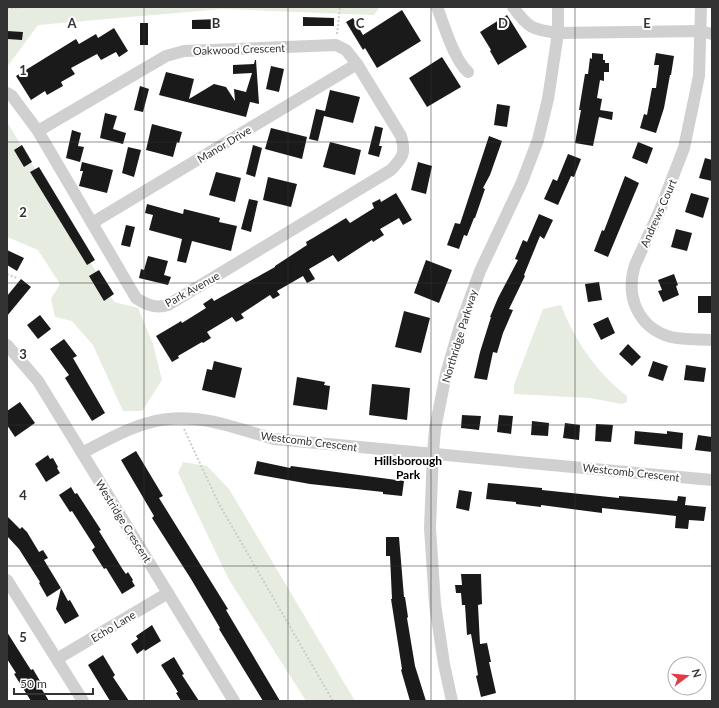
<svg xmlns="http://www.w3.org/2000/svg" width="719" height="708" viewBox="0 0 719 708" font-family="Lato,sans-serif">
<rect width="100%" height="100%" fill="#fff"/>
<g fill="#e6ecdf">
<path d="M7,7h373l-6,8 -152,-6 -184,16 -31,42z"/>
<path d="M7,122l107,180 24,6 15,36 9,36 -20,31h-19l-30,-66 -21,-24 -17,-4 -4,-18 9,-15 -22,-34 -31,-13z"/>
<path d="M561,305c14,36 35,67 66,91v6l-5,2 -32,-6 -76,-4v-9l29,-76z"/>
<path d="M183,462l24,4 22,23 126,212h-49l-78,-123 -50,-105z"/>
</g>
<g fill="#1a1a1a">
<path d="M402,10l19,31 -44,27 -12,-20 -2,2 -17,-28 7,-4 10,17z"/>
<path d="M507,15l20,32 -29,18 -8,-14 1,-1 -11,-18z"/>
<path d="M303,17l31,1v8h-31z"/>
<path d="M219,19l1,10h-28v-9z"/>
<rect x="140" y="23" width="8" height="22"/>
<path d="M114,28l14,23 -9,6 -3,-5 -15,8 -4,-6 -26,14 4,6 -14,8 2,4 -16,9 -2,-4 -14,9 -15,-24 60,-37 3,5 17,-10 2,4z"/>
<path d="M7,31l16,1 -1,8 -15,-1z"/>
<path d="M592,53l11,1v6h2v3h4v9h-5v9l-4,-1 -3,18 5,1 -2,11 13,2 -1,8 -13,-3 -6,29 -18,-3 6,-33h-2l6,-36h3l2,-16 2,1z"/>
<path d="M656,53l18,3 -3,19h-1l-6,33 -8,25 -16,-5 4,-14 3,1 5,-27h4l3,-23h-5z"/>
<path d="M442,57l19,30 -34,20 -18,-29z"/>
<path d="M255,60h1l3,44 -9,-2 -4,15 -87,-22 7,-23 28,7 -5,20 25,-15 12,3 9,14 -1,-12 12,3 6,-19 -19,1v-9l21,-1z"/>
<path d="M271,66l13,3 -5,23 -13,-3z"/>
<path d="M140,86l9,3 -6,23 -9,-2z"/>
<path d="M330,90l30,7 -7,26 -29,-7 -6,25 -9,-2 7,-30 9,2z"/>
<path d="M497,104l13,2 -3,21 -13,-2z"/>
<path d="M105,113l12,3 -4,13 13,4 -3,11 -23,-6z"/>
<path d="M152,124l30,8 -3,11 -2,-1 -4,15 -27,-7z"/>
<path d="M375,126l8,2 -4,18h3l-3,11 -11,-3z"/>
<path d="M271,128l36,9 -5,22 -37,-10z"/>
<path d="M72,130l9,3 -3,13 6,1 -4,15 -14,-4z"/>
<path d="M489,136l13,5 -12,34 -7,13 2,1 -10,29h-1l-7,18 -3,-1 -5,14 -12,-4 8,-22 5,1z"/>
<path d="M330,142l31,8 -6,25 -32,-8z"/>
<path d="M638,142l15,6 -6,16 -15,-6z"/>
<path d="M22,145l10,17 -8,5 -10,-17z"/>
<path d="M253,145l9,3 -7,29 -9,-3z"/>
<path d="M128,147l13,3 -7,27 -12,-4z"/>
<path d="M568,154l13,5 -7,18 -3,-1 -13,29 -14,-6 9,-20 4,2z"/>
<path d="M705,158l7,2v21l-13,-3z"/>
<path d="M82,162l31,8 -6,23 -28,-7 4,-15h-3z"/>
<path d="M418,162l14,4 -6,28 -15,-4z"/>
<path d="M39,167l56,93 -8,5 -57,-93z"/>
<path d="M216,172l25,6 -6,24 -26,-7z"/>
<path d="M625,176l14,7 -31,74 -14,-6 8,-21 2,1z"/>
<path d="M268,177l29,7 -6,23 -28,-7z"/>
<path d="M396,193l16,27 -9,5 -4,-7 -19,11 4,6 -11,7 -1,-2 -34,22 -5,-7 -24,14 6,10 -8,4 -4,-7 -26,15 3,4 -7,4 -3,-4 -29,19 3,4 -8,4 -4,-5 -25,15 4,6 -8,5 -1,-1 -24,14 1,2 -7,4 -16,-26 22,-13 3,-2 1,2 24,-15 -3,-4 9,-6 2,3 61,-34v-1l32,-21 -1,-3 7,-4 33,-20 4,5 24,-15 -2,-5 8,-4 1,3z"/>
<path d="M691,193l18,5 -6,20 -18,-6z"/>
<path d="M249,199l9,2 -7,31 -10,-3z"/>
<path d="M147,204l36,10 1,-5 36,9 -1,4 18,4 -6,25 -39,-10 -6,22 -9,-2 5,-22 -33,-9 4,-15 -8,-2z"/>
<path d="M539,214l14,6 -9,19 -4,-3 -16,39 1,1 -16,33 4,1 -10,23 -6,20 -4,-1 -6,28 -13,-2 6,-26 11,-35h-1l8,-19 20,-38 -3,-1 8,-19 4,2z"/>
<path d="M126,225l9,2 -5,20 -9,-2z"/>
<path d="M676,229l16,4 -5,18 -16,-4z"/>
<path d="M7,250l17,8 -7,13 -10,-6z"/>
<path d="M148,256l20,5 -4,14 7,2 -3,8 -29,-7 2,-9 3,1z"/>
<path d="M426,260l26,10 -13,33 -25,-10z"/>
<path d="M99,270l15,24 -10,7 -15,-25z"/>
<path d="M674,274l4,11 -2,1 3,9 -16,7 -5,-11 4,-1 -4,-10z"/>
<path d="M21,279l10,8 -24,29v-20z"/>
<path d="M599,282l3,18 -14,2 -3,-18z"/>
<rect x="698" y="296" width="14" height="17"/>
<path d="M404,311l26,7 -9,35 -26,-6z"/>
<path d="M40,315l11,14 -13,10 -11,-14z"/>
<path d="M608,317l7,16 -14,7 -8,-16z"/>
<path d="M64,339l13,17 -4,2 32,55 -13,8 -27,-43 4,-3 -19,-26z"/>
<path d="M628,344l13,13 -9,9 -13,-12z"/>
<path d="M214,361l28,7 -7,30 -33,-8 5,-21 5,1z"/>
<path d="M653,361l15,5 -5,15 -15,-5z"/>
<path d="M686,365l20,3 -2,14 -20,-2z"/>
<path d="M297,377l28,5 -1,3 6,1 -3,24 -34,-5z"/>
<path d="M372,384l38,4 -3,32 -38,-5z"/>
<path d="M20,402l15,21 -20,14 -8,-12v-14z"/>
<path d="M462,415l19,1 -2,14 -18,-2z"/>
<path d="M499,415l14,1 -2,18 -14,-2z"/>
<path d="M532,421l17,2 -1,13 -17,-1z"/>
<path d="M565,423l15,2 -1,15 -16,-2z"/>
<path d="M596,424l17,1 -2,17 -16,-1z"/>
<path d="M635,431l32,3v-3l16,2 -1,16 -48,-5z"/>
<path d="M698,435l14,2v15l-17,-2z"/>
<path d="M136,451l27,45 -4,2 69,111 -2,1 54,91h-17l-44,-72 1,-1 -29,-49 -39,-61 2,-2 -33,-56z"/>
<path d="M48,455l2,4 3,-1 5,9 -1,1 3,5 -14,9 -11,-18z"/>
<path d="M257,461l33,7 1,-2 113,15 -2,15 -19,-2v-2l-73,-8 -56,-10z"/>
<path d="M488,483l54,5v2l77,8v-2l58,5 1,-5 8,1 -1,8 21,2 -2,14 -15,-1 -1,9 -13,-1 1,-12 -74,-8v5l-61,-8v2l-25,-3v-2l-30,-3z"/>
<path d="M71,487l4,7 2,-1 24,37 -2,1 24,39 3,4 2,-2 5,8 -1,1 3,5 -13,8 -16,-26 -2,1 -12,-19 3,-3 -23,-36 -2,1 -11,-17z"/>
<path d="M459,490l13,2 -3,19 -13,-3z"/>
<path d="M7,516l13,13 2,-2 5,5 12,20 4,-2 5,8 -4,2 17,28 -14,9 -8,-14 1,-1 -21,-33 -12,-13z"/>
<path d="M386,537h13l5,60h1l3,20 -1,1 8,48 11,35h-16l-9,-31 1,-1 -11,-70h1l-2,-43h-4z"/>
<path d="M461,574h20l1,30 -4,1 2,39 7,-1 4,19h-2l7,31 -15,4 -5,-21 2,-1 -7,-41 -4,1 -2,-30h-3l-1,-12h-5l-1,-8h7z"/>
<path d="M61,588l7,13 2,-1 9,16 -14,8 -9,-15z"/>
<path d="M152,625l9,16 -16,10 -1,-2 -7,5 -6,-10 7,-5 -2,-3z"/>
<path d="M7,632l22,35 2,3 2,-1 7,12 -2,2 11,18h-18l-17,-27 2,-1 -9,-14z"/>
<path d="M103,655l12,20 -2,2 16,24h-19l-22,-36z"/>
<path d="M174,657l10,17 -2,1 17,26h-18l-5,-8 2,-1 -17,-27z"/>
</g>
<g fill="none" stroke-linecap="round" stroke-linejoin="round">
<g stroke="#cdcdcd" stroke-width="2" stroke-dasharray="2 2" stroke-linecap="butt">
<path d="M7,8l18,-1"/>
<path d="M337,34l3,-27"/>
<path d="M7,274l10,4"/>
<path d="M184,429l35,75 114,197"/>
</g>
<g stroke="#d0d0d0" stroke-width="12">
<path d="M437,7c7,18 17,53 31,65"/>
<path d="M513,7c15,21 20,23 45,26l142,-2 12,3"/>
<path d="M701,7l-2,69 -15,72 -24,62 -25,55c-10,31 3,63 36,72 13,3 28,2 41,3"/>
<path d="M7,93l5,3 26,35 98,167c10,7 20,11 32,7l223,-135c12,-13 15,-17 10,-34l-44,-72 -11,-14 -10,-5 -152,6 -18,5 -128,75"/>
<path d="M92,223l265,-159"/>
<path d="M7,345l31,36 196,320"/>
<path d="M82,453c44,-23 76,-42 127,-32 22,4 43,12 65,18l438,41"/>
<path d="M7,580l76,121"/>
<path d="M57,659l111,-66"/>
<path d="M452,701l-8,-37 -9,-60 -5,-76 3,-75 2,-24 11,-55 14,-48 20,-55 42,-89 16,-42 10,-41 10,-66v-26"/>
</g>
</g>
<path fill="none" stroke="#333" stroke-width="1" stroke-opacity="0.55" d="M144,7v694M288,7v694M431,7v694M575,7v694M7,142h705M7,283h705M7,425h705M7,566h705"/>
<g text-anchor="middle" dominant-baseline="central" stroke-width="4" stroke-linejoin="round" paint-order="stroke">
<g font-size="11" fill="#333" stroke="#fff">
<text transform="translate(239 49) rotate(-2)">Oakwood Crescent</text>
<text transform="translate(224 144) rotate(-31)">Manor Drive</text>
<text transform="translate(658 213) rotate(-66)">Andrews Court</text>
<text transform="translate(192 289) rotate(-29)">Park Avenue</text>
<text transform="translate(459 336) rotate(-73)">Northridge Parkway</text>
<text transform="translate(309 441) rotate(7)">Westcomb Crescent</text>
<text transform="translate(631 472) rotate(6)">Westcomb Crescent</text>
<text transform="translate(124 521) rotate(58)">Westridge Crescent</text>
<text transform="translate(113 626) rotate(-31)">Echo Lane</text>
</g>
<g font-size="12" font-weight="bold" fill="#000" stroke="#fff">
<text x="408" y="460">Hillsborough<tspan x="408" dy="14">Park</tspan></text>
</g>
</g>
<g font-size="13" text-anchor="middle" font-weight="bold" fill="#333" stroke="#fff" stroke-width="4" stroke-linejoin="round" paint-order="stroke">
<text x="72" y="28">A</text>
<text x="216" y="28">B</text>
<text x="360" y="28">C</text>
<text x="503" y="28">D</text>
<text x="647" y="28">E</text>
<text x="23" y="75">1</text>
<text x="23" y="217">2</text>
<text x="23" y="359">3</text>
<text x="23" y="500">4</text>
<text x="23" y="642">5</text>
</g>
<rect width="719" height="708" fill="none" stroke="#333333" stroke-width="16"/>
<g transform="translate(687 676) rotate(74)"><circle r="19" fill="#ffffff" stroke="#adadad"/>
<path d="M0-3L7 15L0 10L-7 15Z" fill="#e63946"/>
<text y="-6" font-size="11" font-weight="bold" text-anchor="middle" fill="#333333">N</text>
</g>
<path d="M14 688v6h79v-6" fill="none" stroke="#333333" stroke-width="2"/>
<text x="20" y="688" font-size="12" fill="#333333" stroke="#ffffff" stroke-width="3" paint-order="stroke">50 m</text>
</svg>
